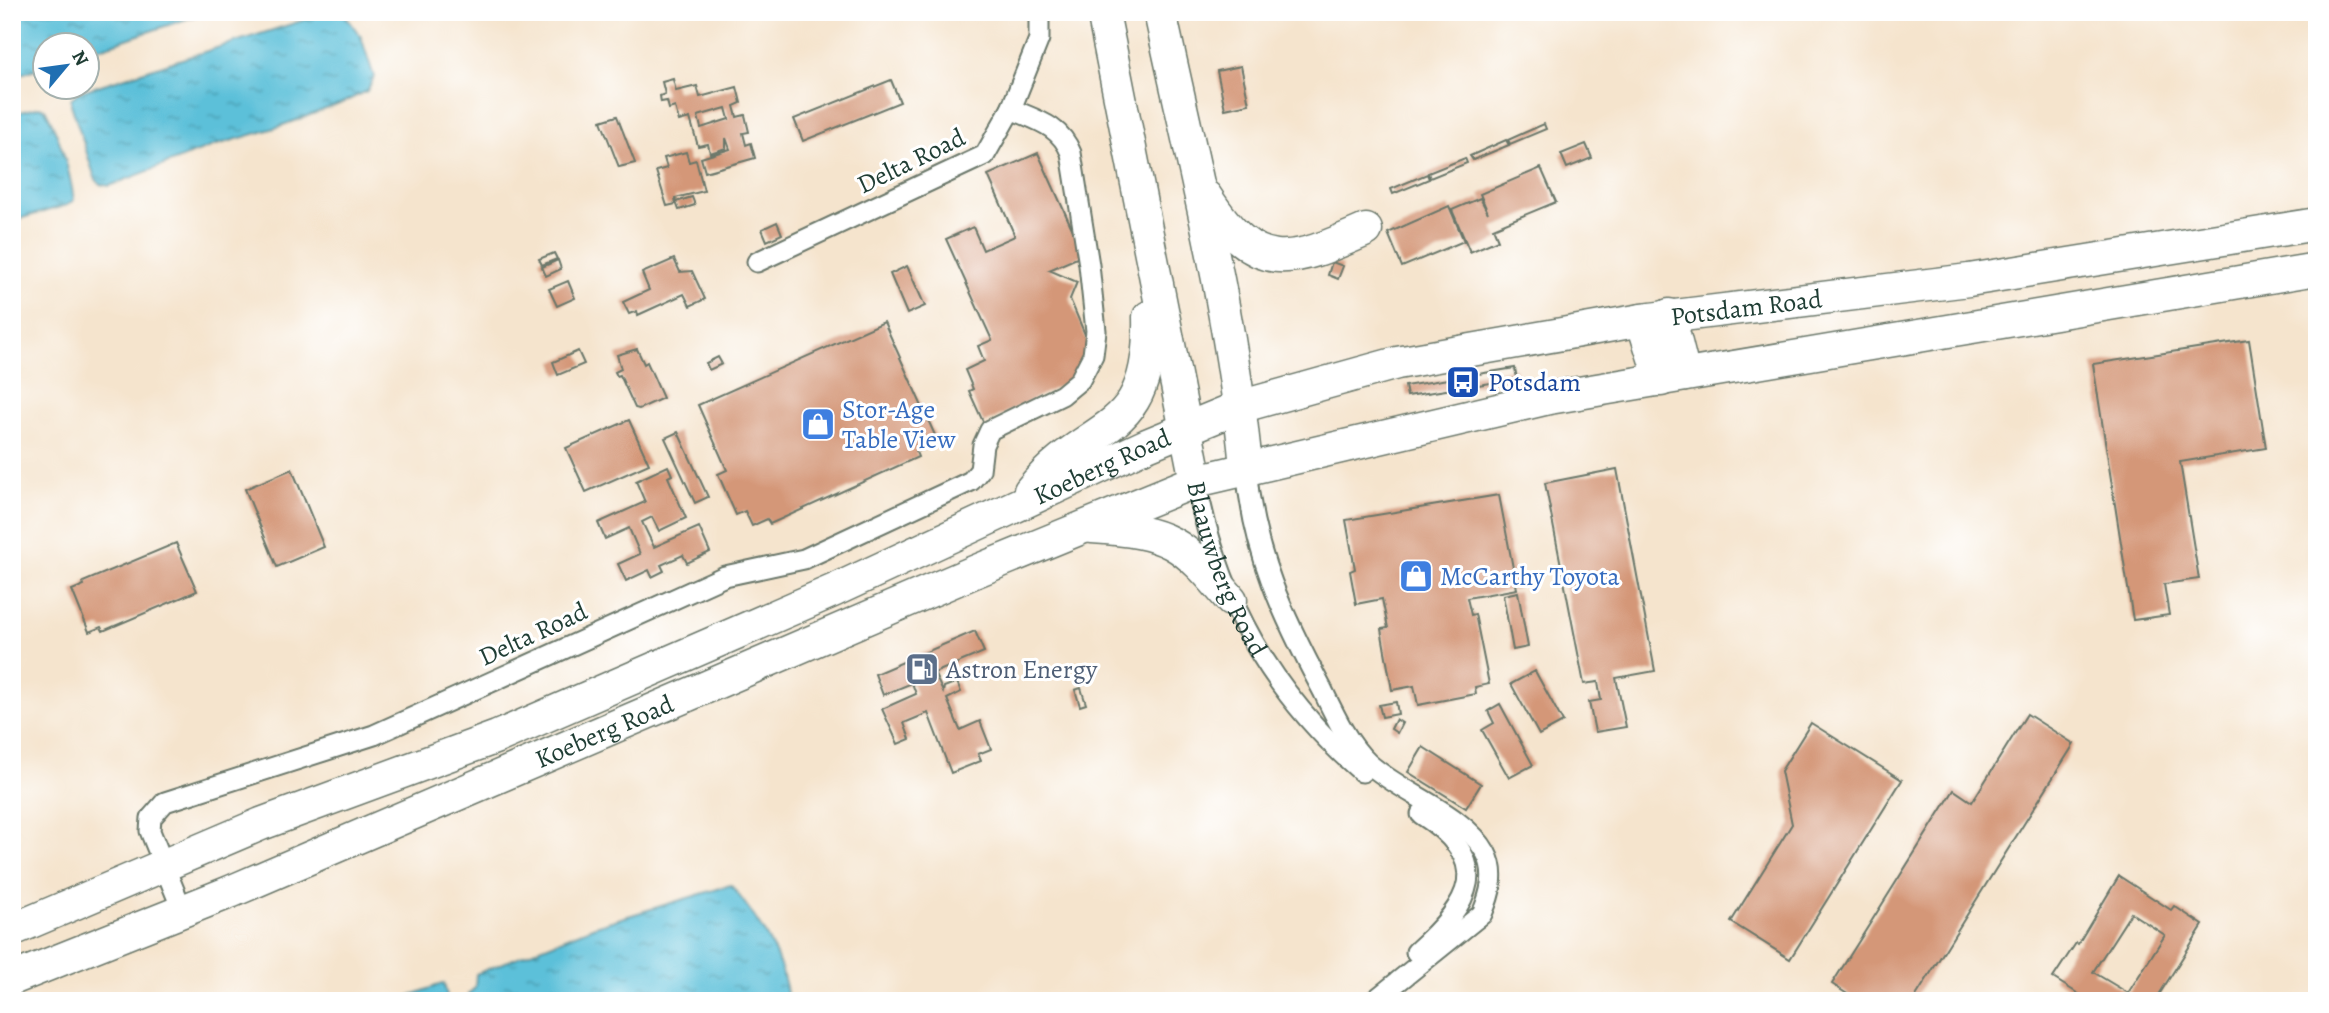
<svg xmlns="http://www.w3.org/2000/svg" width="2329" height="1013" viewBox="0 0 2329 1013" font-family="Alegreya,serif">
<defs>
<pattern id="water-ripples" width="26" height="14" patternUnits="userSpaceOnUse" patternTransform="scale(1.75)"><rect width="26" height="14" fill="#5bc0d9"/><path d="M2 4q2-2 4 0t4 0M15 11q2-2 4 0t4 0" fill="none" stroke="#4b9db1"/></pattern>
</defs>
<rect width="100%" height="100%" fill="#fff"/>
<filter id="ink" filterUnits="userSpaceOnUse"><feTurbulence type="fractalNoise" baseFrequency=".0143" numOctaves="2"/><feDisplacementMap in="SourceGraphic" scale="14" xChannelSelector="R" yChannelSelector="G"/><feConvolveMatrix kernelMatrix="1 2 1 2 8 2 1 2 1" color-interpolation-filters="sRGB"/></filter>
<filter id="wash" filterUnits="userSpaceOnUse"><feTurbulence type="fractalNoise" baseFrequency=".00686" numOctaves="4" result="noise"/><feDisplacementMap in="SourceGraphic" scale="28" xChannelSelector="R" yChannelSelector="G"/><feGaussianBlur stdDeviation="1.57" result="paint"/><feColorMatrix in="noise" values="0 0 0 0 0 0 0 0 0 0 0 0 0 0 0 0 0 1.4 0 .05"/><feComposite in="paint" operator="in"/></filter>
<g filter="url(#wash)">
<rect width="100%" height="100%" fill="#f5e4cd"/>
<g fill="url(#water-ripples)" stroke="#3d7e86" stroke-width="2">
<path d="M12,12h195l-119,40v-6h-42l-1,20 -33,11z"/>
<path d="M329,12h14l18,25 13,40 -7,14 -25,12 -67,25 -62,18 -104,40 -9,-2 -5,-6 -24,-74v-5l8,-7z"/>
<path d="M39,107l6,2c15,28 24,59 29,91l-7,5 -55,16v-107z"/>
<path d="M731,885c27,35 53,71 57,116h-317l-3,-7 7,-6 1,-14 119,-48z"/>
<path d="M444,983l4,18h-52z"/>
</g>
<g id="blocks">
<g fill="#d49778" fill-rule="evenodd">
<path d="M1241,66l8,38 -24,5 -8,-38z"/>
<path d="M673,79l3,12 21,-5 3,11 37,-10 4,16 -7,3 3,11 8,-2 4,17 -6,1 3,12 5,-2 4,15 -50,14 -4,-14 29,-9 -4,-11v10l-16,5 -2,-9 -10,2 -8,-28 -11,3 -4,-14 -6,2 -2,-8 -6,1 -1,-6 5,-2 -3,-12zM726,108l3,11 -28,9 -3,-12z"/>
<path d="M891,80l9,22 -97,39 -9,-22z"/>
<path d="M617,116l18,47 -16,4 -18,-46z"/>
<path d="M1544,124l2,5 -36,15 -2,-4z"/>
<path d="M1506,140l3,5 -36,15 -3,-4z"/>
<path d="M1586,144l6,14 -25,10 -6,-14z"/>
<path d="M686,152l3,10 7,-2 8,31 -29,7 1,6 -9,2 -11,-35 11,-3 -3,-10z"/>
<path d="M1038,153l46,102 -35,15 28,12 -7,17 19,45 -12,33 -93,47 -15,-33 4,-2 -8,-19 19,-9 -6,-15 14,-6 -46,-101 27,-12 10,23 32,-14 -27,-61z"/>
<path d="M1465,158l2,5 -37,15 -2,-5z"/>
<path d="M1541,168l15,34 -63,26 5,12 -28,12 -18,-42 28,-12 8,15 -8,-19z"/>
<path d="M1427,174l2,5 -36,15 -2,-5z"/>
<path d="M692,197l3,8 -16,5 -3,-8z"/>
<path d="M1449,206l15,35 -62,26 -14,-34z"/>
<path d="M777,222l5,12 -15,7 -5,-12z"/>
<path d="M554,253l3,6 -15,6 -3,-6z"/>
<path d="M674,259l6,13 12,-1 13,28 -15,7 -6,-12 -46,21 -1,-4 -8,3 -6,-12 26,-12 -7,-17z"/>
<path d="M558,260l3,9 -15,7 -4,-9z"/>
<path d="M1332,262l11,4 -5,13 -10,-4z"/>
<path d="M907,266l18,40 -18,8 -17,-40z"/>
<path d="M568,281l7,17 -18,8 -8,-17z"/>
<path d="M884,322l54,120 -22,10 2,5 -148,67 -3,-5 -15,7 -7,-15 -9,4 -18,-41 9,-4 -29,-65z"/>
<path d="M2249,340l17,108 -86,14 19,117 -35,5 5,31 -36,5 -40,-256z"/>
<path d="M637,349l7,15 3,-2 16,36 -24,11 -4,-1 -15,-33 -3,1 -2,-4 6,-3 -4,-14z"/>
<path d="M578,351l6,13 -26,11 -5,-13z"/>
<path d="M718,357l4,7 -13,6 -3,-7z"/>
<path d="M1515,368l2,11 -110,17 -2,-10z"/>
<path d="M629,420l20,44 -63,28 -20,-44z"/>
<path d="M678,432l30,65 -13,6 -30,-65z"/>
<path d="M668,466l4,9 -4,2 18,41 -27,13 -7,-14 -10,5 12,25 45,-20 11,25 -23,11 -4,-8 -22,10 3,6 -12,6 -3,-7 -23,11 -8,-17 22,-10 -11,-26 -24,11 -7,-16 47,-21 -9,-21z"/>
<path d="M292,469l32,78 -47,20 -32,-78z"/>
<path d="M1617,469l38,202 -39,7 10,49 -31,5 -6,-30 12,-2 -3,-18 -14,2 -39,-201z"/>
<path d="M1499,495l18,94 -50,9 4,17 4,-1 14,70 -14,3 1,7 -58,11 -4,-19 -22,4 -11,-61 7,-1 -6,-29 -26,5 -6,-33 5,-2 -9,-49z"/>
<path d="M176,543l21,48 -94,40 -2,-4 -12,5 -17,-42 12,-5 -1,-3z"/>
<path d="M1518,592l10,55 -15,3 -10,-55z"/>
<path d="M975,631l9,21 -50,21 9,19 1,-5 13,-5 4,10 -14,7 13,31 20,-9 11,28 -13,5 3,7 -30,12 -23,-60 -24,10 6,16 -12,5 -16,-35 34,-15 -4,-11 -29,12 -8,-21z"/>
<path d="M1535,671l28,51 -24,13 -28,-51z"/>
<path d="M1081,688l5,16 -6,2 -5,-16z"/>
<path d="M1396,702l2,12 -16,3 -3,-12z"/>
<path d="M1500,704l33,61 -24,13 -27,-48 12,-7 -6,-12z"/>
<path d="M2027,714l47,30 -161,257h-55l-26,-17 122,-194 18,12z"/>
<path d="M1396,719l6,4 -5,10 -6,-4z"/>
<path d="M1811,723l91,57 -112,179 -59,-37 61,-98 -11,-53z"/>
<path d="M1423,747l58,37 -15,24 -58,-36z"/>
<path d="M2119,876l52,34 3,-4 29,19 -48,76h-65l-37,-23 23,-35 2,1zM2131,913l34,22 -37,58 -35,-21z"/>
</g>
</g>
</g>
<g filter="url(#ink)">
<use href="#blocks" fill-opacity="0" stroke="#6a776a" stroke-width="2"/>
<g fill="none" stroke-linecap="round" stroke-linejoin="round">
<g stroke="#6a776a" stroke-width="23">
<g id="minor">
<path d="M757,262l228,-107 26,-46 28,-70v-27"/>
<path d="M1246,467c7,86 37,149 77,224 12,25 25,53 45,72 34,31 96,50 118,90 11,20 4,42 -4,61l-108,87"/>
<path id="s1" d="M1196,481c22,118 75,212 166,291"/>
<path d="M183,912l-33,-81 1,-13 14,-16 209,-67 351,-159 79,-17 167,-78 9,-11 3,-25 7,-15 72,-35 18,-15 13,-25 3,-24 -7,-66 -18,-112c-11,-28 -35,-33 -60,-44"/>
<path d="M1416,952c55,-49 80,-90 5,-138"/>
</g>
</g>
<g stroke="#6a776a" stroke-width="35">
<g id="primary">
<path d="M1103,12l93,469"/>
<path d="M1160,12c32,150 72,302 86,455"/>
<path d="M1206,197c51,79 83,67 160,33"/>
<path d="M1669,315l15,60"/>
<path d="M1642,320l19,60"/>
<path d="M1030,491c60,-75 122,-49 119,-174"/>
<path d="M1092,527c77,5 90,14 139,73"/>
<path id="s2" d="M12,930l249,-106 236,-87 338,-147 312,-145 92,-38 158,-44 245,-43 327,-40 348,-56"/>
<path id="s3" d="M12,979l218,-87 744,-320 222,-91 353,-83 768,-129"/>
</g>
</g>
<use href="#minor" stroke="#fff" stroke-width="19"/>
<use href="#primary" stroke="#fff" stroke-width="32"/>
</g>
</g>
<defs>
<g id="bus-square" transform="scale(1.75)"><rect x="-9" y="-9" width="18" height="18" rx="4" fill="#1a4fb4" stroke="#fff"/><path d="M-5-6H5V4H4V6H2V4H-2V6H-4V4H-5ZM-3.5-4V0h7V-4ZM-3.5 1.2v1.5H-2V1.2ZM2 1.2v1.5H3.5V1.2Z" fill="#fff"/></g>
<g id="shop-square" transform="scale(1.75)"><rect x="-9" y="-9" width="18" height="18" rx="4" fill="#3f7fe0" stroke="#fff"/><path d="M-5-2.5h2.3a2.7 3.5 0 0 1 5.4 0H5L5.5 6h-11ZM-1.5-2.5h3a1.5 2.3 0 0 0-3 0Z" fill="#fff"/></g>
<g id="fuel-square" transform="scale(1.75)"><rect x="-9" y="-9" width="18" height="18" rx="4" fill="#5c6f8a" stroke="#fff"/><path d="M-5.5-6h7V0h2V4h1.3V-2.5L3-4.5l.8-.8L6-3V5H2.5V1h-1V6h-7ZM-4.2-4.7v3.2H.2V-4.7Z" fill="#fff"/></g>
</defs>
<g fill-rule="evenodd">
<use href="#bus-square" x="1463" y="382"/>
<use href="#shop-square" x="818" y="424"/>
<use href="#shop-square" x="1416" y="576"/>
<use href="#fuel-square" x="922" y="669"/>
</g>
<g text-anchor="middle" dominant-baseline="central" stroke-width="6" stroke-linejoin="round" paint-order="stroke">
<g font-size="26" fill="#1f3d34" stroke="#fff">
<text transform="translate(911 161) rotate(-26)">Delta Road</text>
<text stroke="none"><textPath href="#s2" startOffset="1852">Potsdam Road</textPath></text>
<text stroke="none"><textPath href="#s2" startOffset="1185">Koeberg Road</textPath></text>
<text stroke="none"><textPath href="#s1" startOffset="93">Blaauwberg Road</textPath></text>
<text transform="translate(533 634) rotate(-25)">Delta Road</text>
<text stroke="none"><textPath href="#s3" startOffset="642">Koeberg Road</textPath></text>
</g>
<g font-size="26" fill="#164399" stroke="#fff" text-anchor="start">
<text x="1488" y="382">Potsdam</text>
</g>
<g font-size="26" fill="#366cbe" stroke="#fff" text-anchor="start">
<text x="842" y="409">Stor-Age<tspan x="842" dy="30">Table View</tspan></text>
<text x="1440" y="576">McCarthy Toyota</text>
</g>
<g font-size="26" fill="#4e5e75" stroke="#fff" text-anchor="start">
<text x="946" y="669">Astron Energy</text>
</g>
</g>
<rect width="2329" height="1013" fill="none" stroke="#fff" stroke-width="42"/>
<g transform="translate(66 66) rotate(61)"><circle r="33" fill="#ffffff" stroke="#a5b1ae" stroke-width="2"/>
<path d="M0-5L12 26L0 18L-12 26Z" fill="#1f6fb2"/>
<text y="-10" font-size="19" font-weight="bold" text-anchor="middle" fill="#1f3d34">N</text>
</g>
</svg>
